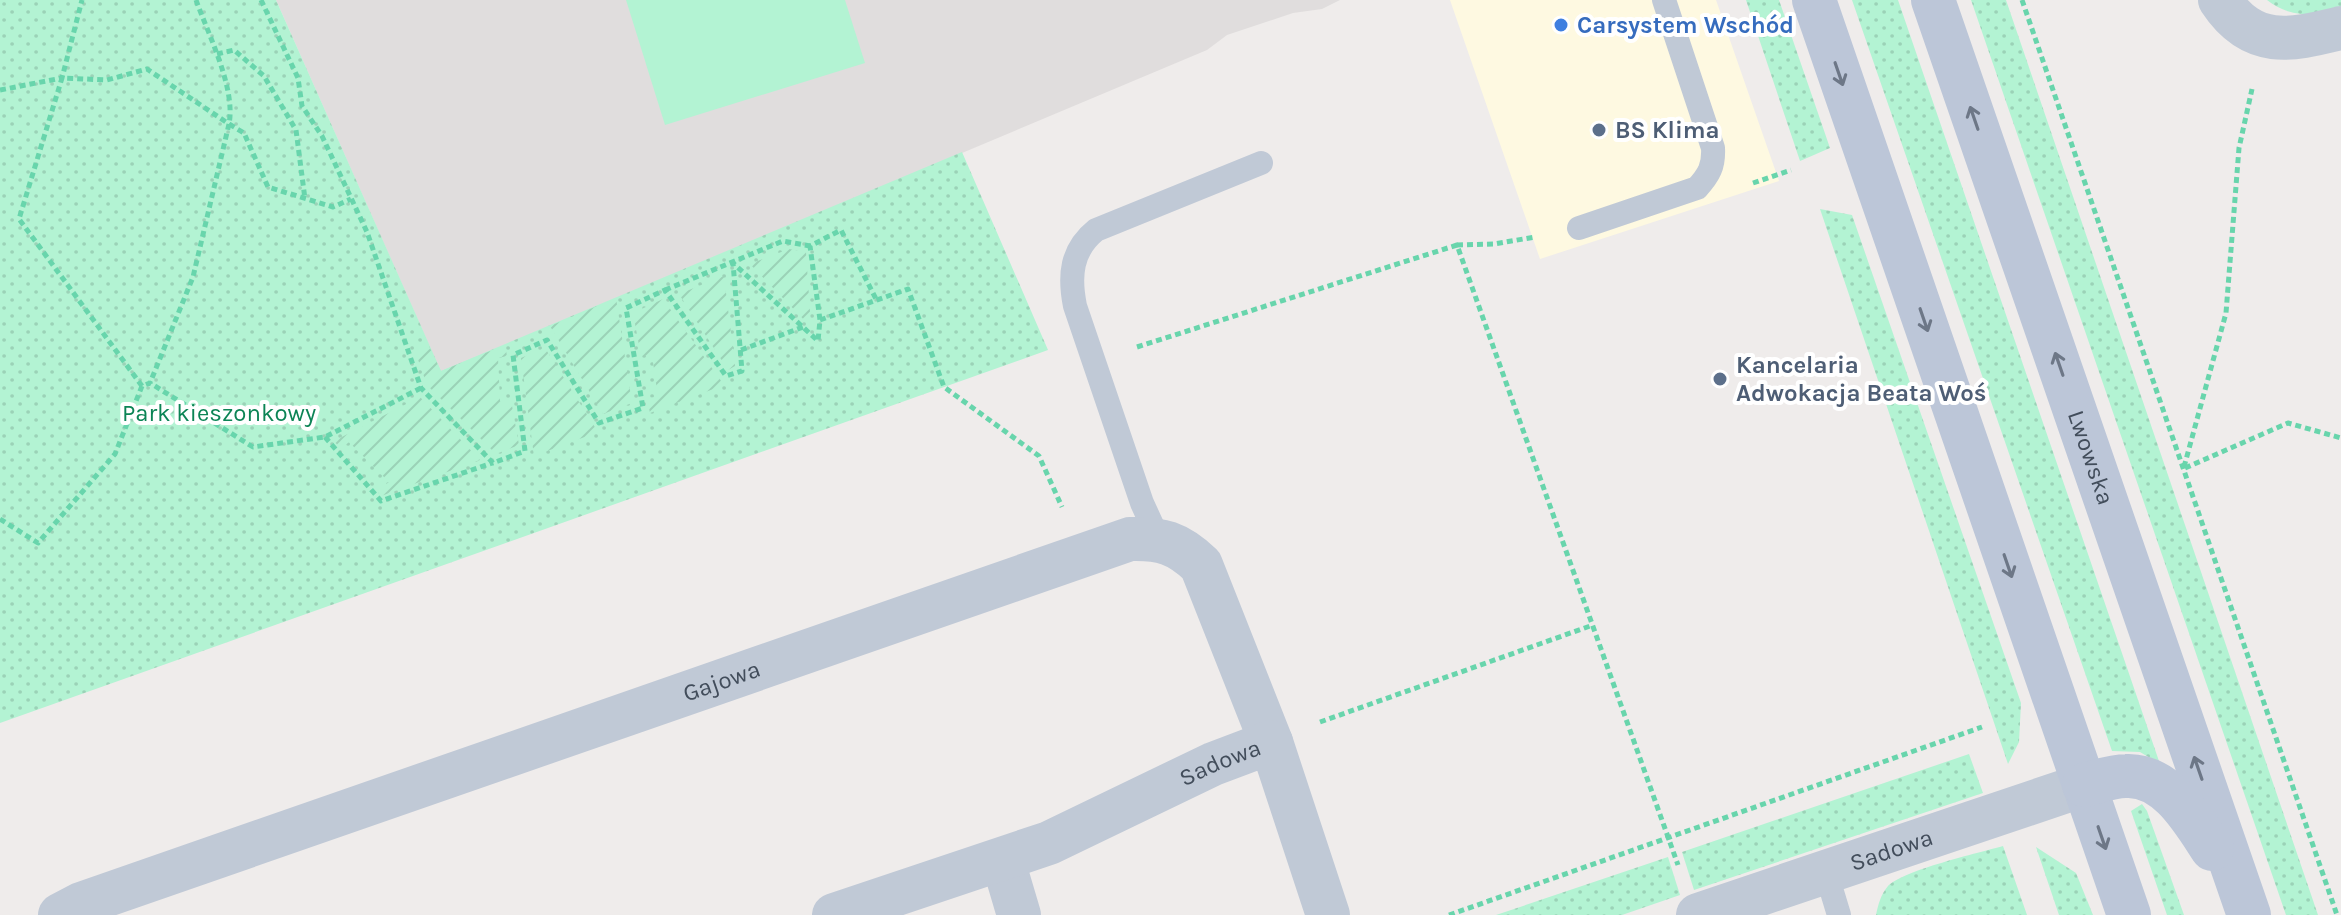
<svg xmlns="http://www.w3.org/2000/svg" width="2341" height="915" viewBox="0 0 2341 915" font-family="Karla,sans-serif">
<defs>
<pattern id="grass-dots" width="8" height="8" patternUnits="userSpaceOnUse" patternTransform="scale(2)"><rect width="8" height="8" fill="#b3f3d3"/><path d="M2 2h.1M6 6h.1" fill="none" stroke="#9bd2b7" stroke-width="1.8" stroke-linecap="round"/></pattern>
<pattern id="garden-furrows" width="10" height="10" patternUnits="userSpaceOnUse" patternTransform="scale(2)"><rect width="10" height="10" fill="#b3f3d3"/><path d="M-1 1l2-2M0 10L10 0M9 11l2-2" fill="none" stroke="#9bd2b7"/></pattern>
</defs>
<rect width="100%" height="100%" fill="#efeceb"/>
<path fill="#fef9e1" d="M1450,0h266l63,181 -239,78z"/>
<path fill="#e0dddd" d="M276,0h1064l-18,9 -29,4 -66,22 -20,15 -766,322z"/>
<g fill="url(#grass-dots)">
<path d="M0,0h276l165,371 521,-219 86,198 -1048,373z"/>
<path d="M1746,0h33l51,148 -30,13z"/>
<path d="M1852,0h46l262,764 -20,-12 -28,-1z"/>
<path d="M1971,0h35l312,915h-32z"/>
<path d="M2267,0h74v14c-27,1 -52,4 -74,-14z"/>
<path d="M1820,209l32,6 169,488 -2,39 -11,22z"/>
<path d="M1969,754l14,39 -289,97 -12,-38z"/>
<path d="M2142,804l5,7 37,104h-17l-36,-104z"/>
<path d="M2003,846l24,69h-151c2,-10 5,-21 12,-29 16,-16 90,-33 115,-40z"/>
<path d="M2036,847l40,26 17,42h-34z"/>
<path d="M1668,857l12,38 -58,20h-126z"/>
</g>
<g fill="url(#garden-furrows)">
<path d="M789,249l17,3 5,75 -61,-63z"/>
<path d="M724,276l11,90 -7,4 -49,-76z"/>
<path d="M616,298l16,105 -29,11 -53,-88z"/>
<path d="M663,299l61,86 -74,28 -3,-15 11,-1 -6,-42 -11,1 -8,-43z"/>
<path d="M428,344l13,27 64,-26 2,11 -9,2 2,43 11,-1 8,45 -23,9 -69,-69 -12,-34z"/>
<path d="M545,348l53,84 -64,24 -13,-98z"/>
<path d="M420,397l60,63 -99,36 -4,-5 12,-9 -40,-40 -8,7 -7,-8z"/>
</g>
<path fill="#b3f3d3" d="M626,0h219l20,63 -200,62z"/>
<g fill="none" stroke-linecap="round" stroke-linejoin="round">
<g stroke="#68d5ac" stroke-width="5" stroke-dasharray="6 4" stroke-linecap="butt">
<path d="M196,0c12,34 40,88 33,124l15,9 24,54 65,20 18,-8"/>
<path d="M261,0l37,78 4,28 20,30 45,96 54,156 72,75 32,-12 -12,-96 34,-15 52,83 44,-15 -17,-100 39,-18 61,86 16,-5 -9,-108 85,78 2,-21 -10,-74 31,-16 36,71"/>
<path d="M2022,0l315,915"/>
<path d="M217,54l17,-4 30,26 32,54 9,69"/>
<path d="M0,90l62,-12 20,-78"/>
<path d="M1753,183l38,-13"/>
<path d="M1457,245l37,-1 41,-7"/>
<path d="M665,290l118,-49 27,5"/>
<path d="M820,320l88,-31 36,98 95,69 23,51"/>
<path d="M1137,347l320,-102 221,620"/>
<path d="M741,350l62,-23"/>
<path d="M142,386l-123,-167 43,-141 45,2 40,-11 82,55 -36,153 -43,106"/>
<path d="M325,437l56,64 111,-38"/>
<path d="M2184,467l42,-154 13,-165 13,-59"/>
<path d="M2185,468l103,-45 53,15"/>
<path d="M0,519l38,24 77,-89 27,-68 8,-3 103,64 72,-10 96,-49"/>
<path d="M1320,722l273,-97"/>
<path d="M1449,915l533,-188"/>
</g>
<g stroke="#c0c9d6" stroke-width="24">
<path d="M1579,228l118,-40c12,-13 17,-22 16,-40l-49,-148"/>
<path d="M1158,538l-16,-35 -67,-197c-6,-30 -4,-56 21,-76l165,-67"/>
<path d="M1826,872l13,43"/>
</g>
<g stroke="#c0c9d6" stroke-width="44">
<path d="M2220,0c33,50 71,40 121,28"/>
<path d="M1003,861l16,54"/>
<path id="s1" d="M60,915l21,-11 1049,-365c31,-1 48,4 71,26l70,177"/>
<path id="s2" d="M834,915l215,-72 164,-79 58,-22 57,173"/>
<path id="s3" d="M1698,915l386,-130"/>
</g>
<g stroke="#bcc6d8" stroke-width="44">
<path d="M1814,0l315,915"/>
<path id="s4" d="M1933,0l316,915"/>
<path d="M2084,785c13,-3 28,-9 42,-9 41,-2 67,44 86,73"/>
</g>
</g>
<defs><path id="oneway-shaft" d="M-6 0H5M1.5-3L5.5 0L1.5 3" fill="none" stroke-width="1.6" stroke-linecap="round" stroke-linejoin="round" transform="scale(2)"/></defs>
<g stroke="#6d7787">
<use href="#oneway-shaft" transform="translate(1839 74) rotate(71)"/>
<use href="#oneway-shaft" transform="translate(1974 118) rotate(-109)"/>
<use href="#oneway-shaft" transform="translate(1924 320) rotate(71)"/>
<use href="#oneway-shaft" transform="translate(2059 364) rotate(-109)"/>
<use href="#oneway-shaft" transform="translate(2008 566) rotate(71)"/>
<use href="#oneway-shaft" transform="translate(2198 768) rotate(-109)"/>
<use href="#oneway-shaft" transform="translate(2102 838) rotate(71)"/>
</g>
<circle fill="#3f7fe0" stroke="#fff" stroke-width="3" cx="1561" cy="25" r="8"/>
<g fill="#5c6f8a" stroke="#fff" stroke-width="3">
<circle cx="1599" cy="130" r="8"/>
<circle cx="1720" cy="379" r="8"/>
</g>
<g text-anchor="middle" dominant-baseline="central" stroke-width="8" stroke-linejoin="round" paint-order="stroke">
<g font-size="24" font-weight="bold" fill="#366cbe" stroke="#fff" text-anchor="start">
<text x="1577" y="25">Carsystem Wschód</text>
</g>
<g font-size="24" font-weight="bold" fill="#4e5e75" stroke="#fff" text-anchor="start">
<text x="1615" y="130">BS Klima</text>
<text x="1736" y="365">Kancelaria<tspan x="1736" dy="28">Adwokacja Beata Woś</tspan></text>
</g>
<g font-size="24" fill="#0c8455" stroke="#fff">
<text x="219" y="413">Park kieszonkowy</text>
</g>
<g font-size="24" fill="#424d5b" stroke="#fff">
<text stroke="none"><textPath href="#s4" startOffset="484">Lwowska</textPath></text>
<text stroke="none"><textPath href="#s1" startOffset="702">Gajowa</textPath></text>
<text stroke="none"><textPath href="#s2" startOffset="416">Sadowa</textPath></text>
<text stroke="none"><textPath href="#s3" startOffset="204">Sadowa</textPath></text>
</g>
</g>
</svg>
